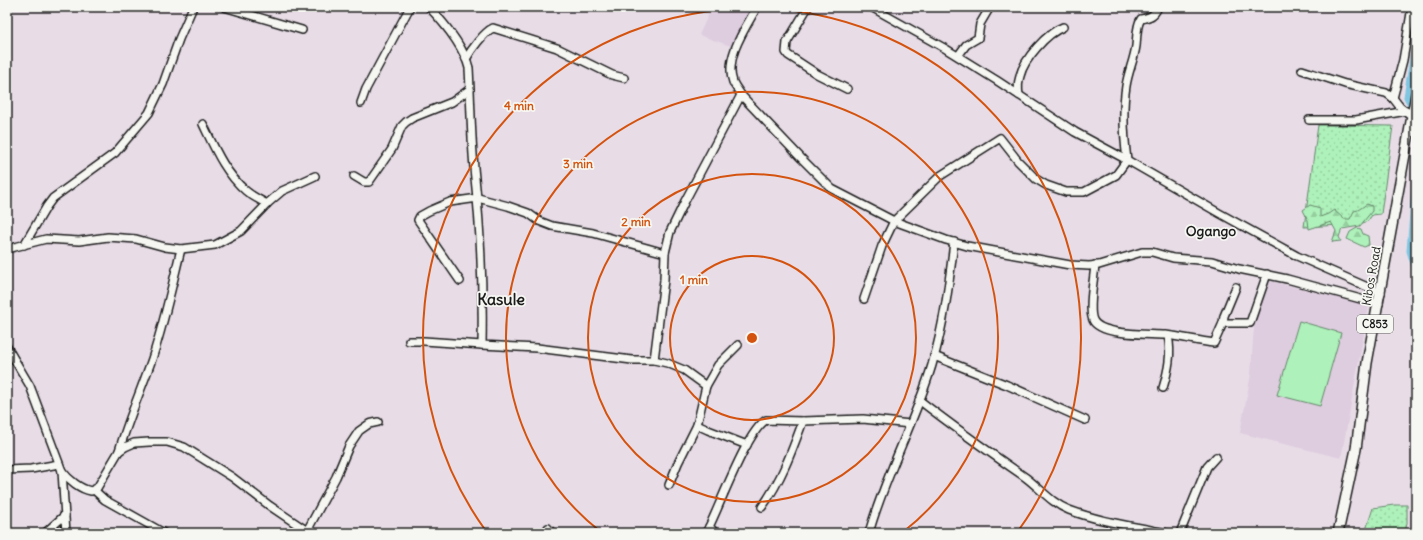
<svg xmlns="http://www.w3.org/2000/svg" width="1423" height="540" viewBox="0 0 1423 540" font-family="Delius,sans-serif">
<defs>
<pattern id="grass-dots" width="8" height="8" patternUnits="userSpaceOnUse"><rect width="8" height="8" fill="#aef1ba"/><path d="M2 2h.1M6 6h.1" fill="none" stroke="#95ce9f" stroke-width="1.8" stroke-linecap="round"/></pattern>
<pattern id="forest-firs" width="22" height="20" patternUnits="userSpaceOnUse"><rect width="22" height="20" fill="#aef1ba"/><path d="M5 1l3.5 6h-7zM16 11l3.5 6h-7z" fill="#95ce9f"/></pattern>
</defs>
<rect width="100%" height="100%" fill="#e8dde7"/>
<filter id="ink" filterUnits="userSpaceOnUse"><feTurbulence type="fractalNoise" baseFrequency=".025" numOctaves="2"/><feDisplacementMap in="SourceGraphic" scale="8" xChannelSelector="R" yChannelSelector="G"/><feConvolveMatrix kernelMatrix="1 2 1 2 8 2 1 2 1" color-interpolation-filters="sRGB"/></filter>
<g filter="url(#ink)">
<g fill="#deccdf">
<path d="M712,7h42l-23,39 -32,-11z"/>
<path d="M1266,280l103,26 -28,152 -101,-25 11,-59 2,-35 2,-19z"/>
</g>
<g fill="url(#grass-dots)" stroke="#65866b">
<path d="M1318,125l75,1 -12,88 -9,1 -4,6 -8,3 -56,3z"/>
<path d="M1394,505h13v18l-2,10h-40l8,-25z"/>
</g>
<g fill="url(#forest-firs)" stroke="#65866b">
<path d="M1367,204l5,2v5l-12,15 -18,3 -3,8 2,4 -9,1 4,-11 -5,-9 -22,7 -1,-9 -5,-10 7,-5 10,3v9l8,-3 6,-4 10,9h6l4,-8 4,-1z"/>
<path d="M1357,228l4,1 2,5 5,2 1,9 -5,2 -17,-8 3,-7z"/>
</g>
<path fill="#aef1ba" stroke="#65866b" d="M1299,321l42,12 -21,73 -43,-11z"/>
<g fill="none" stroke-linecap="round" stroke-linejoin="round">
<g stroke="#80c6e1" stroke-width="7">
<path d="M1414,110l-7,-13 9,-57"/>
<path d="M1416,175l-6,76 6,19"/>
</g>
<g stroke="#1c1c1c" stroke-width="10">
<g id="minor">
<path d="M224,7l78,23"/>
<path d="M429,7c15,16 35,40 40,61 2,37 2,73 6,110 6,55 8,111 7,167l55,3 95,12h22l13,3 17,7 22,16 -9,39 11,5 39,15"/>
<path d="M757,7c-11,20 -33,51 -24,75 2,5 6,9 8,13l60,63 31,31 62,32 52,19 21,6 103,19 19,1 10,-1 43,-13h10l21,6 39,3 27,8 48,10 92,25"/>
<path d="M808,7l-21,35 -1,10 2,3 29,19 30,15"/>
<path d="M871,7l75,42 50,31 79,52 52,28 92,53 78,43 84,37"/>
<path d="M958,56l8,-11 12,-7 2,-14 10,-17"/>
<path d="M466,59c5,-9 18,-27 27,-31l64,20 55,27 12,3"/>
<path d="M1302,70l43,14 41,9 7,5 7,9 12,9"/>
<path d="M1019,95c-1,-6 -1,-13 1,-19 4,-17 27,-43 43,-49"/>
<path d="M1393,98l10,-38 9,-53"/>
<path d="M361,103l5,-14 44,-82"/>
<path d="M1309,120h47l50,-9"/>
<path d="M203,124c12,25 22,49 43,67 6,5 14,9 21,13"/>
<path d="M354,176l10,6h5l23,-33 10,-23 4,-4 6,-4 40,-16 18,-13"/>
<path d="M24,245l23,-39 6,-8 62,-45 34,-40 14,-29 16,-45 14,-32"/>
<path d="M7,249l39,-10 33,2 29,-4 28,2 29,8 16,2 34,-4 26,-14 27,-28 14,-12 33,-15"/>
<path d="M1095,265c-1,13 -7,45 -2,55 7,16 57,14 73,15 16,2 32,6 48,8l9,-20 1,-7 12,-29"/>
<path d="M460,281l-42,-61 2,-4 9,-5 21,-9 28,-4 30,8 20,7 11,8 13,5 41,7 72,20"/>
<path d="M864,299l18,-53 12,-25 46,-45 60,-38 18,23 18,18 10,6 20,7h18l32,-17 11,-15c-3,-24 -5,-49 -1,-74 2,-14 8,-26 10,-40 1,-8 0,-20 5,-27 9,-2 13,-3 17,-12"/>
<path d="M1223,323h27l17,-49"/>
<path d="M409,341h15l58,4"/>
<path d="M7,347l23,39 32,85c7,9 18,18 29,20l6,-3 22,-37 6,-4 9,-4 15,-1h18l17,5 48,30 38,29 40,27"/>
<path d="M934,356l73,29 78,35"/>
<path d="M654,360l10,-80 1,-27 5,-21 15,-31 56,-106"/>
<path d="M706,386l12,-21 20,-20"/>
<path d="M1163,388c5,-17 9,-34 5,-52"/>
<path d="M919,400c35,27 70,52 106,77 15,11 26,26 44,33 32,12 64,16 97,23"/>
<path d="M119,451c9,-31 22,-61 33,-92 12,-36 20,-73 29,-110"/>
<path d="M7,470l24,-1 28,-5"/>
<path d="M62,471l4,62"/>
<path d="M669,485l9,-22 19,-38"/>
<path d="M94,490l11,10 59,33"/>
<path d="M762,507c19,-26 30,-56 41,-86"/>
<path d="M709,527l7,6"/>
<path d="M548,528l4,5"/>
<path d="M307,531l29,-54 13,-31 10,-15 10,-7 9,-2"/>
<path d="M45,533l20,-18"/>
<path d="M706,533c13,-24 40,-101 60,-113l37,1 60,-2 47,5"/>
<path d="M869,533c16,-58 46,-111 63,-168 12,-40 17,-81 22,-123"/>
<path d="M1180,533l27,-66 9,-10"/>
<path d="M1297,533v-1"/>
</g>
</g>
<g stroke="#1c1c1c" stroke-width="12">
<path id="major" d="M1338,533l18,-84 11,-86 49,-269"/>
</g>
<use href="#minor" stroke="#f6f6f2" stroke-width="7"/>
<use href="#major" stroke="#f6f6f2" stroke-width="9"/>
</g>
</g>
<g fill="none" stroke="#d4530e" stroke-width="2">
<circle cx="752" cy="338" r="82"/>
<circle cx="752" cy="338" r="164"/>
<path d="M601 532A246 246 0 1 1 903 532"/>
<path d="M486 531A329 329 0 1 1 1018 531"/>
</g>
<g text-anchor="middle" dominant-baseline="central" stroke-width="3.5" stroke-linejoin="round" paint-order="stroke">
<rect fill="#f6f6f2" stroke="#5d5d5c" stroke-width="1" x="1357" y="315" width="36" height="18" rx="3"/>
<g font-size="11" font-weight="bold" fill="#1c1c1c">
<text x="1375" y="324">C853</text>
</g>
<g font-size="12" fill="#1c1c1c" stroke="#f6f6f2">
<text transform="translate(1371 276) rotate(-80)">Kibos Road</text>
</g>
<g font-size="14" font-weight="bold" fill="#1c1c1c" stroke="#f6f6f2">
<text x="1211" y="231">Ogango</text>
</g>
<g font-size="16" font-weight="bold" fill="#1c1c1c" stroke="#f6f6f2">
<text x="501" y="299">Kasule</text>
</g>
</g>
<circle cx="752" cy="338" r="6" fill="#d4530e" stroke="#f6f6f2" stroke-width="2"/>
<g font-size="12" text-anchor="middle" font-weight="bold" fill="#d4530e" stroke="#f6f6f2" stroke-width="3.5" stroke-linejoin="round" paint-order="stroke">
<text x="519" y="110">4 min</text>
<text x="578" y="168">3 min</text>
<text x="636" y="226">2 min</text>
<text x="694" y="284">1 min</text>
</g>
<rect width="1423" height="540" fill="none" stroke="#f6f6f2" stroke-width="24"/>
<rect x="12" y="12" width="1399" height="516" fill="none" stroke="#1c1c1c" stroke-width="1.5" filter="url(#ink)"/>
</svg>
